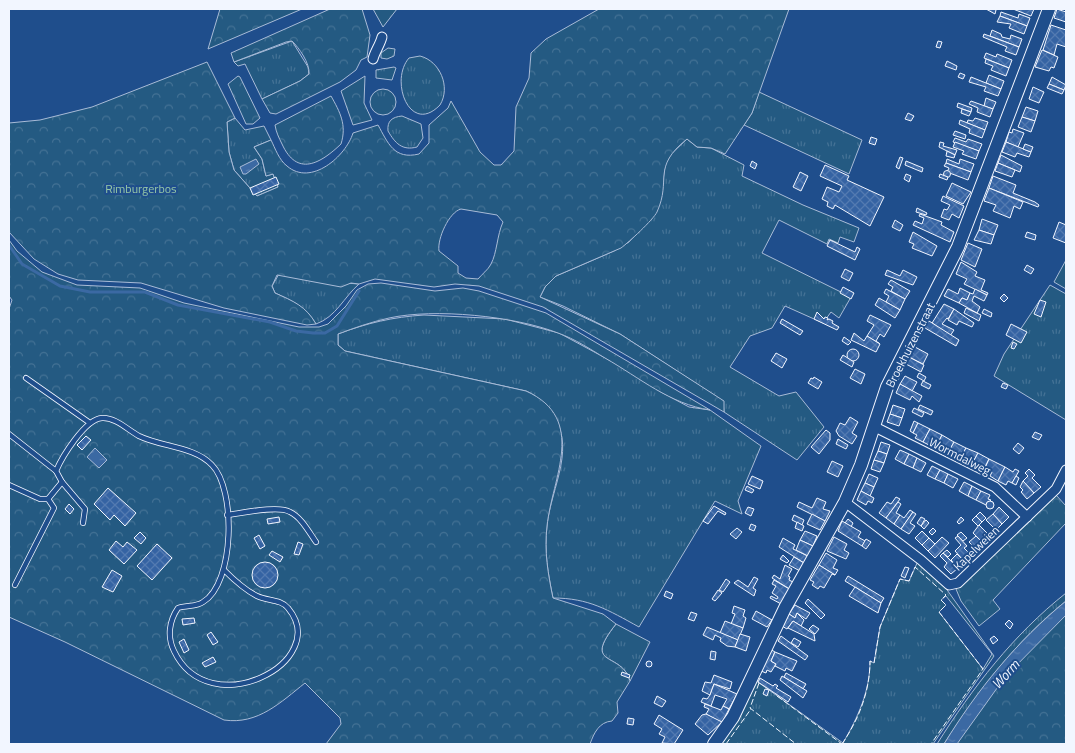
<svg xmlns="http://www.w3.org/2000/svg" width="1075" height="753" viewBox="0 0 1075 753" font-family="'Titillium Web',sans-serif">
<defs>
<pattern id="grass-tufts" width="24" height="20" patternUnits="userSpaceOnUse" patternTransform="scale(1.25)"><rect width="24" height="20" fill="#245a82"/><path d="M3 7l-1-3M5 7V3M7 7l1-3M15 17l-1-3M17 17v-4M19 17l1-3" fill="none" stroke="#447295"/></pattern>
<pattern id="forest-crowns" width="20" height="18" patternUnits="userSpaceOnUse" patternTransform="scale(1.25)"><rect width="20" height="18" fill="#245a82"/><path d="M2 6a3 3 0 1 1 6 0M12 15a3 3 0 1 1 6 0" fill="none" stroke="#447295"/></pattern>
<pattern id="water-ripples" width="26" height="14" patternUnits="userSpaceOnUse" patternTransform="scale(1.25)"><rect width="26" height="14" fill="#3b69a3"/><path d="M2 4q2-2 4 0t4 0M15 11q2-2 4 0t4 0" fill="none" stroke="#587fb1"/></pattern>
<pattern id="building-cross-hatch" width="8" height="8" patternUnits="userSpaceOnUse" patternTransform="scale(1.25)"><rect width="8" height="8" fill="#3563a3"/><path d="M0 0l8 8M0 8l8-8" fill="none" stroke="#537ab1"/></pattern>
</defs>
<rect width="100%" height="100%" fill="#1f4e8c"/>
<g fill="url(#grass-tufts)" stroke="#a8bbd7" fill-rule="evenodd">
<path d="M292,41l16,26 1,7 -9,7 -38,18 -17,-35 -7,2 -4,-4z"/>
<path d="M388,48l7,1 -1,7 -7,3 -6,-1v-5z"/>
<path d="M420,56c20,5 31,31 20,49 -30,31 -51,-24 -31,-47z"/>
<path d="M394,67l2,1 -4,12 -16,-2v-8z"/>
<circle cx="383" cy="102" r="13"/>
<path d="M759,92l103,48 -13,34 -105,-49 8,-12z"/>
<path d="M402,116l19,8 2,14 -6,9c-15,4 -22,-4 -29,-16 -1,-10 4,-14 14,-15z"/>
<path d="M235,118l10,12 19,-4 7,14 -17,7 8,12 4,17 7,-2 5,13 -21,9 -23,-26 -5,-18 -2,-30z"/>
<path d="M687,139l10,8 14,1 33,17 -2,11 61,29 56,23 -5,14 -14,-5 -2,6 -9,-4 -2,5 -48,-24 -17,33 89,44 -12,21 -8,-6 -8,11 -38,-17 -13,22 -22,8 -20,31 49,29 17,-4 28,35 -27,33 -73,-48 -1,-11 -103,-67 -57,-28 -23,-9 5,-10 11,-11 58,-25 15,-9 17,-19 15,-27 4,-31 4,-9z"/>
<path d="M279,274l29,6 51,4c-15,13 -23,33 -43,40 -10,-17 -23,-23 -41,-31l-3,-7z"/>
<path d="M1050,285l16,9v126l-72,-44 10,-22z"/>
<path d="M424,315l81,4 54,14 65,35 37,24 28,15 21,3 51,36 -23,55 4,13 -27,-13 -76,126c-31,-17 -50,-29 -86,-29 -5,-24 -9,-47 -6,-72 4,-40 32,-81 2,-116 -8,-9 -13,-15 -23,-19l-181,-40 -7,-6v-11c29,-11 55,-17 86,-19z"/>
<path d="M918,561l27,26 49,69 -61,88h-214l36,-64 88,63c15,-26 27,-52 27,-82l4,2 6,-36 20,-48 9,2zM946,596l46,58 -9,15 -44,-57 7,-7 -5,-5z"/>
<path d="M1066,593v8c-50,40 -88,90 -122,143h-7c36,-57 76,-109 129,-151z"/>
<path d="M616,624l34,18 -20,39c-8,-30 -49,-13 -14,-57z"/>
</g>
<g fill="url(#forest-crowns)" stroke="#a8bbd7" fill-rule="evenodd">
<path d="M220,9h82l-94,40z"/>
<path d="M330,9h32l8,26 -3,22 -6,3 -5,10 -16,12 -64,32 -6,-1 -8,-14 38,-18 9,-7c1,-11 -10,-26 -17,-33l-6,1 -52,20 -3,-9z"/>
<path d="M373,9h24l-14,18z"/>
<path d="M599,9h190l-37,104 -27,41 -14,-6 -14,-1 -10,-8c-36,29 -15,40 -30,73 -4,8 -28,30 -36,36l-65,28 -11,11 -5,10 80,37 104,67v11l-181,-105 -64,-21 -24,-2 -21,3 -59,-8 -16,5 -8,-1 -10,4 -64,-12 -5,11 3,7c18,8 31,13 41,31l-9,1 -83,-17 -83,-25 -63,-3 -20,-6 -24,-15 -25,-27v-109l31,-3 52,-13 115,-45 28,56 -8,4 2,30 5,18 23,26 21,-9 -5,-13 -7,2 -4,-17 -8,-12 17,-7c4,8 8,20 16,26 24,21 59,-10 66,-33l25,-8c10,18 16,35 41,29l10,-11v-18l19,-17 3,-7 29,51 14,13h7l13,-14 2,-44 13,-29 2,-25 15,-14zM461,209l36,6 6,7c-6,13 -6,31 -12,42 -3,6 -9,10 -13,15l-12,-1 -8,-5v-7l-19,-15c-2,-12 10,-39 22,-42z"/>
<path d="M238,76l2,1 20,41 -7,6h-7l-18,-40z"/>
<path d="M365,76l-1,27 8,17 -19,5 -12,-34z"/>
<path d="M331,96c9,16 16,29 10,48 -21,20 -44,33 -59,0 -3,-6 -6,-12 -7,-19z"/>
<path d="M9,240l8,11 25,21 35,13 63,3 44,15 115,24h20l9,-3 18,-18 11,-16 11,-6 13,-1 54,8 28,-3 16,3 67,22 164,97c-40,-6 -70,-32 -105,-52 -15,-9 -30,-19 -47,-25 -44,-17 -123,-25 -169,-15 -18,4 -35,10 -51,16v11l7,6 181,40c62,28 26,87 21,135 -3,25 1,48 6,72l50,16 13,10c-35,44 6,27 14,57l-13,21 1,11 -6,8c-13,1 -18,12 -22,23h-264l15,-20 -1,-6 -35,-35c-24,19 -47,42 -81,37l-159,-78 -56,-25v-308l3,-9 -3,-4z"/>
<path d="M1056,495l10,11v17l-73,77 7,9 -21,17 -18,-25 -5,-12z"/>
<path d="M1066,606v138h-116l17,-27z"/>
</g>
<path fill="#245a82" stroke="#a8bbd7" d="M1066,260v29l-12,-7z"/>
<g fill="url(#water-ripples)" stroke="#a8bbd7">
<path d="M256,159l3,5 -13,10h-3l-3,-7z"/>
<path d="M95,448l12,12 -8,8 -12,-11z"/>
<path d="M1066,601v14l-61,62 -48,67h-13c33,-54 73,-103 122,-143z"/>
</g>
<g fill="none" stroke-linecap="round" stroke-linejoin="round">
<path stroke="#3b69a3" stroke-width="3" d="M9,245l13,19 38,22 30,6h55l33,13 92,17 26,9 17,2h12l12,-7 22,-35"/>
</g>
<g fill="url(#building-cross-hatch)" stroke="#f2f6ff">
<path d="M986,9h8l2,1 -1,4z"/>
<path d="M1013,9h21l-3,7z"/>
<path d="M1057,9l9,3v10l-12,-4z"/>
<path d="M1001,12l17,6 1,-4 11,4 -3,8 -27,-10z"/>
<path d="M1000,16l27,10 -3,8 -15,-6 2,-4 -14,-2z"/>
<path d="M1051,25l15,5v17l-9,-3 -3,11 -11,-5z"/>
<path d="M992,30l9,4 1,3 8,2 1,-4 11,4 -3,8 -29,-11z"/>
<path d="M984,34l35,13 -3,8 -11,-4 2,-4 -24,-10z"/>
<path d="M938,41l4,1 -2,6 -4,-1z"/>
<path d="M1042,50l16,7 -4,11 -3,-1 -2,4 -14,-4z"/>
<path d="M986,53l10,4 1,-3 15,6 -3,8 -25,-10z"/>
<path d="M986,59l23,9 -3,8 -15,-6 2,-4 -8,-3z"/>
<path d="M947,61l10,5 -1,4 -11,-4z"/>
<path d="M960,73l5,2 -2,4 -5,-2z"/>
<path d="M989,75l15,6 -3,8 -15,-6z"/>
<path d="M971,77l30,12 -3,7 -14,-5 2,-4 -17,-5z"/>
<path d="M1052,77l14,8 -2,5 -15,-6z"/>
<path d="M1049,84l15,6 -2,4 -15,-6z"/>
<path d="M1033,87l11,5 -5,11 -10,-4z"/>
<path d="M986,98l10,4 -3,7 -9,-3z"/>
<path d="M971,101l22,8 -3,8 -13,-5 1,-4 -9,-4z"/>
<path d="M958,103l14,5 -1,4 -14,-5z"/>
<path d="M1026,107l12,4 -3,10 -13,-4z"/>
<path d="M962,109l9,3 -2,4 -8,-3z"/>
<path d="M908,113l6,3 -3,5 -6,-2z"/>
<path d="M1022,117l13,4 -4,11 -13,-5z"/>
<path d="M975,118l13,4 -3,8 -18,-7 1,-3 5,1z"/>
<path d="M960,120l25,10 -3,8 -13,-5 1,-4 -11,-5z"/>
<path d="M1013,129l11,4 -6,14 -12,-5 3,-10 3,1z"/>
<path d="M955,131l11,4 -1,4 -12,-4z"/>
<path d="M871,137l6,2 -2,6 -6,-2z"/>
<path d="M955,138l11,4 2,-3 14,5 -3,7 -26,-9z"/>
<path d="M940,142l4,1 -1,3 14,4 -2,5 -16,-8z"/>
<path d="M955,142l24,9 -3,8 -14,-5 2,-3 -11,-4z"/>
<path d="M1006,142l25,10 -2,5 -12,-4 -2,4 -13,-5z"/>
<path d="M1025,144l8,3 -2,5 -8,-3z"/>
<path d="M947,151l8,4 -1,3 -8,-2z"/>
<path d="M1001,155l21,11 -2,6 -22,-9z"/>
<path d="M900,157l3,1 -4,11 -3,-2z"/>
<path d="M947,159l12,5 1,-5 14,5 -3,8 -25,-9z"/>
<path d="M752,161l5,3 -2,5 -5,-3z"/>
<path d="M906,161l17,7 -1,4 -17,-7z"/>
<path d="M946,163l25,9 -3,8 -21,-8 2,-4 -5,-2z"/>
<path d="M998,163l17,7 -3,7 -17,-6z"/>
<path d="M825,165l24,11 -2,4 37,17 -14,29 -35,-21 -2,4 -6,-3 1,-4 -6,-3 5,-12 12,5 3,-6 -22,-10z"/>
<circle cx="947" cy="174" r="3.5"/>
<path d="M800,172l8,4 -7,15 -8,-4z"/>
<path d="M906,174l5,2 -2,6 -5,-3z"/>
<path d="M940,174l8,3 -1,3 -8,-3z"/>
<path d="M993,176l23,9 -3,8 22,9 4,3 -1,2 -49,-19z"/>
<path d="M276,177l3,7 -26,11 -3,-7z"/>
<path d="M952,183l19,9 -8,12 -17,-8z"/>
<path d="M989,188l34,14 -3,7 -6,-3 -4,12 -17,-7 3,-6 -12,-4z"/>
<path d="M943,196l21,10 -5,12 -7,-4 -3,6 -8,-3 3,-8 3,1 3,-5 -9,-4z"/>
<path d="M917,208l10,5 -1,2 -10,-3z"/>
<path d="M920,214l22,8 -1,3 13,7 -4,10 -37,-17 2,-4 7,3 2,-6 -5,-2z"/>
<path d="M982,219l16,6 -4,10 -15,-5z"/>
<path d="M895,220l8,5 -3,6 -8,-4z"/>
<path d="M1059,222l7,3v18l-13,-5z"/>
<path d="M979,230l15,5 -3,9 -17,-4z"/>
<path d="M913,232l24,14 -5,10 -20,-8 2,-4 -5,-2z"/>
<path d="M1027,232l9,3 -1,5 -10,-3z"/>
<path d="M830,240l25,12 2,-5 3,2 -5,11 -28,-14z"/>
<path d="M968,243l14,6 -7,18 -14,-7z"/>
<path d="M961,262l16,10 -2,4 10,4 -4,10 7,3 -1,2 -23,-11 3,-5 -11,-5z"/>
<path d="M1027,265l7,4 -3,5 -7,-4z"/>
<path d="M845,269l8,4 -4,8 -8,-4z"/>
<path d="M887,270l13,6 3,-6 14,7 -4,8 -28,-10z"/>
<path d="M891,280l19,11 -5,8 -14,-8 2,-4 -5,-3z"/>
<path d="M843,287l11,6 -3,6 -11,-6z"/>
<path d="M960,288l10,5 -3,7 -5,-2 -3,5 -15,-7 4,-7 10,5z"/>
<path d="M886,289l19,10 -5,11 -14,-8 3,-6 -5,-3z"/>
<path d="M975,289l12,6 -3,6 -10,-5 -2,5 8,6 -3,6 -18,-10 3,-5 5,2 3,-7 3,1z"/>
<path d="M1004,294l4,4 -4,4 -4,-4z"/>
<path d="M879,298l21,12 -5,8 -20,-13z"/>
<path d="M1040,300l6,2 -5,15 -7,-3z"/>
<path d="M944,304l10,5 -6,10 -1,-1 -5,6 12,6 -4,6 -18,-13z"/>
<path d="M966,308l15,7 -2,6 -15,-8z"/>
<path d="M954,309l20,14 -2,4 -13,-6 -2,4 -9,-5z"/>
<path d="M984,309l8,4 -1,4 -9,-4z"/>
<path d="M817,312l7,7 1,-2 3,1 -1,2 2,-1 4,2 -1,2 7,4 -2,3 -23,-11z"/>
<path d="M870,315l21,10 -7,12 -4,-3 -4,7 4,3 -13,-8 7,-11 -7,-4z"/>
<path d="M782,319l21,12 -3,4 -20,-12z"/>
<path d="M929,321l30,19 -3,6 -31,-18z"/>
<path d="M1011,324l16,8 -6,11 -15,-8z"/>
<path d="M854,333l10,8 3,-5 13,8 -4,8 -25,-12z"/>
<path d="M844,337l7,5 -3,3 -6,-4z"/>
<path d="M1013,342l4,2 -3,5 -3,-1z"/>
<path d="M915,347l13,7 -5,10 -14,-7z"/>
<circle cx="853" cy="355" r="6"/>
<path d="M776,353l11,6 -5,9 -11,-7z"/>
<path d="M843,355l11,7 -2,5 -12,-7z"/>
<path d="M909,357l15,8 -3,7 -15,-8z"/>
<path d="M855,369l10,5 -4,10 -11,-6z"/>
<path d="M919,373l7,4 -2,4 -7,-4z"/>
<path d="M905,376l12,6 -5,9 -12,-7z"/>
<path d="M814,377l8,5 -4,7 -10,-6 3,-5 2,1z"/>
<path d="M923,381l8,4 -2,4 -8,-4z"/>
<path d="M1003,383l5,2 -2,4 -5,-2z"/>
<path d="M900,384l22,12 -3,6 -7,-6 -2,4 -14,-7z"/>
<path d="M893,405l12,4 -3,9 -12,-4z"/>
<path d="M920,405l13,6 -2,4 -13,-6z"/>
<path d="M914,408l10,5 -2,4 -10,-5z"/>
<path d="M890,414l12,4 -3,8 -12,-4z"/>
<path d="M850,417l8,5 -6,11 5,3 -5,8 -13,-8 -3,-5 4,-8 5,2z"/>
<path d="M914,421l4,2 -5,10 -3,-2z"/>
<path d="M918,423l12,6 -7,13 -8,-4 2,-3 -4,-2z"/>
<path d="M930,429l12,6 -5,10 -4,-2 -2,3 -8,-4z"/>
<path d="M826,430l4,3v7l-11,14 -8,-7z"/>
<path d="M1035,432l7,3 -3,5 -7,-3z"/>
<path d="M942,435l12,7 -7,13 -8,-5 2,-3 -4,-2z"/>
<path d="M86,436l5,4 -9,10 -5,-5z"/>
<path d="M838,439l10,6 -2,4 -10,-5z"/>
<path d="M881,442l9,3 -3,9 -9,-3z"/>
<path d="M954,442l12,6 -5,9 -4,-2 -2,4 -8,-4z"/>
<path d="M1018,443l6,5 -5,6 -6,-5z"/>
<path d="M966,448l12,5 -7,13 -8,-4 1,-3 -3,-2z"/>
<path d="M900,450l9,4 -5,10 -9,-5z"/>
<path d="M878,451l9,3 -3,9 -10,-3z"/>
<path d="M978,453l11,6 -5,10 -3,-2 -2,4 -8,-5z"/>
<path d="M909,454l8,4 -4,10 -9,-4z"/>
<path d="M917,458l9,5 -5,9 -8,-4z"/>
<path d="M989,459l16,8 -7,14 -8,-5 2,-4 -7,-4z"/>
<path d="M874,460l10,3 -4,9 -9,-3z"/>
<path d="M832,461l11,5 -5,11 -11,-5z"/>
<path d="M932,466l8,4 -5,9 -8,-4z"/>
<path d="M1005,467l8,5 2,-3 4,2 -7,12 -4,-2 -2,4 -8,-4z"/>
<path d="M1029,469l6,6 -3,3 9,9 -7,6 -11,-12 5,-5 -3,-3z"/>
<path d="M940,470l8,4 -4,9 -9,-4z"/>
<path d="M869,474l9,4 -4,9 -9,-4z"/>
<path d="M948,474l10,5 -5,9 -9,-5z"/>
<path d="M752,476l11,5 -3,8 -12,-5z"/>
<path d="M1016,476l3,2 -3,7 -4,-2z"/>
<path d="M1023,481l11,12 -7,6 -6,-7 2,-2 -3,-3z"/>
<path d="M964,482l8,4 -4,10 -9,-5z"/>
<path d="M865,483l9,4 -4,9 -9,-5z"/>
<path d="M747,486l7,4 -2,3 -7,-3z"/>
<path d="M972,486l9,5 -5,9 -8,-4z"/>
<path d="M108,488l28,25 -11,13 -11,-11 -4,5 -16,-16z"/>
<path d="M861,491l13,7 -2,5 -4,-2 -2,4 -9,-5z"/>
<path d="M981,491l9,4 -2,4 3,1 -5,5 -10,-5z"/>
<path d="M896,497l4,2 -14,19 -7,-5 8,-11 4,2z"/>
<path d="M817,498l9,4 -3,7 7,2 -5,10 -28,-14 2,-5 13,6z"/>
<circle cx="990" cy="505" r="4"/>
<path d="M898,502l3,2 -5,9 4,2 -6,9 -8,-6z"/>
<path d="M69,504l5,5 -4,5 -5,-5z"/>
<path d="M714,506l12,7 -1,2 -7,-4 -10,13 -5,-3z"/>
<path d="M748,507l6,2 -3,7 -6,-3z"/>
<path d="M999,507l10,10 -7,7 -9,-10z"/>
<path d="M910,510l3,2 -12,17 -7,-5 6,-9 4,3z"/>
<path d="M913,512l3,2 -6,9 5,3 -6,8 -8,-5z"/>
<path d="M980,512l6,6 -4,4 -6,-6z"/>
<path d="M812,514l13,7 -5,9 -13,-6z"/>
<path d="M993,514l9,10 -6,6 -10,-10z"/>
<path d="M794,515l10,5 -2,5 -10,-5z"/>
<path d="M976,516l6,6 -4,4 -6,-6z"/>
<path d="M279,517l1,5 -12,2 -1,-5z"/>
<path d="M921,517l4,2 -4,7 -4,-3z"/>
<path d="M961,517l3,3 -5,4 -2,-2z"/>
<path d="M848,519l5,4 -2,4 -6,-4z"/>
<path d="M926,520l3,3 -5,6 -3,-3z"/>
<path d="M842,521l19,11 -3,5 7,4 -3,5 -24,-15z"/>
<path d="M797,522l7,4 -2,5 -7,-3z"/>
<path d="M751,524l5,2 -2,5 -5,-2z"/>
<path d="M979,525l11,11 -7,7 -10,-10z"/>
<path d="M737,528l5,4 -6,7 -6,-5z"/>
<path d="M933,528l3,3 -4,4 -3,-3z"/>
<path d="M805,531l12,5 -4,10 -13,-6z"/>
<path d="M922,531l7,7 -7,7 -7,-7z"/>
<path d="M140,532l6,6 -5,6 -7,-6z"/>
<path d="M961,532l6,6 -4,3 -6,-6z"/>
<path d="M259,535l6,11 -5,3 -6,-11z"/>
<path d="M958,536l9,10 -3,2 7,7 -7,6 -9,-10 6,-6 -6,-7z"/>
<path d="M976,536l7,7 -7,6 -7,-7z"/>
<path d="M834,537l13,7 -3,6 5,3 -3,6 -19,-8z"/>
<path d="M942,537l7,6 -14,15 -7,-7z"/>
<path d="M783,538l12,7 -2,4 15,7 -4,7 -25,-16z"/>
<path d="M929,538l6,6 -7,7 -6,-6z"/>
<path d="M866,539l5,3 -5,7 -4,-3z"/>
<path d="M800,540l13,6 -5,10 -12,-6z"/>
<path d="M116,541l7,6 4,-5 10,8 -13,14 -15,-14z"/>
<path d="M298,542l5,2 -4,11 -5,-1z"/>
<path d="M157,544l15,14 -20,22 -15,-14z"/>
<path d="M947,550l4,4 -3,3 -5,-4z"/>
<path d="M272,551l11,6 -3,5 -11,-7z"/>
<path d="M826,553l11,7 -4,8 5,2 -3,5 -16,-10z"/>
<path d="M943,553l15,15 -7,6 -7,-7 3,-4 -7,-7z"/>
<path d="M957,554l7,7 -6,7 -7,-8z"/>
<path d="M783,555l6,6 -2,2 -7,-4z"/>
<path d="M794,557l10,6 -4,8 -11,-6z"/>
<circle cx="265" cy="575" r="13"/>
<path d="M785,565l7,4 -4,7 2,1 -1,3 6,3 -4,7 -19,-12 2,-3 6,4z"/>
<path d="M819,565l16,10 -3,-1 -8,14 -4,-2 -2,3 -6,-4 2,-3 -4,-2z"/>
<path d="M905,567l4,1 -4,10 -4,-2z"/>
<path d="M112,570l10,6 -9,16 -11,-5z"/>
<path d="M848,576l36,22 -3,5 -36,-22z"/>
<path d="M754,577l4,2 -5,9 3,2 -2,6 -20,-13 4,-3 10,7z"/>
<path d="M726,579l4,3 -7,10 -4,-2z"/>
<path d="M774,580l17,10 -8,15 -13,-7 1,-2 6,3 1,-2 -6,-4 4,-7 -4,-2z"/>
<path d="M855,587l26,16 -3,10 -29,-17z"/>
<path d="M718,590l4,3 -7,8 -3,-2z"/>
<path d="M666,591l7,3 -2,5 -7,-3z"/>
<path d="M808,599l17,16 -4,4 -16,-16z"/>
<path d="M795,605l15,8 -4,6 -9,-6 -2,5 -6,-4z"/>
<path d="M734,606l11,4 -2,6 3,2 -3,10 -12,-4 4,-10 -3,-1z"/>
<path d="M756,611l16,9 -5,7 -15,-8z"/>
<path d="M691,612l6,2 -3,7 -6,-2z"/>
<path d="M797,613l7,7 -3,6 -8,-5 -6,8 -5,-3 7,-12 6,4z"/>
<path d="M194,618l1,5 -12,2 -1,-6z"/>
<path d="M1009,620l4,4 -3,5 -5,-5z"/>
<path d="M725,621l18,7 -5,12 -18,-7z"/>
<path d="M793,621l21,13 1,7 -27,-13z"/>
<path d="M813,625l6,4 -4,5 -6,-5z"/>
<path d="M707,627l31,13 -3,7 -8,-1 -7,-5 1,-3 -6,-3 -2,5 -10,-5z"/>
<path d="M211,632l7,10 -5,3 -6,-10z"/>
<path d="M740,634l10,3 -4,14 -11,-4z"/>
<path d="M781,636l27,20 -3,4 -27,-19z"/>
<path d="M994,636l4,4 -5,4 -3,-5z"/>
<path d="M794,638l7,4 -3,5 -7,-4z"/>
<path d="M184,639l5,11 -5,3 -5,-11z"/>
<path d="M770,649l5,3 -4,9 5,3 -5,8 -4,-2 -1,3 -5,-2z"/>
<path d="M711,651l5,1 -1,8 -5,-1z"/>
<path d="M775,652l22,9 -5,10 -6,-3 -1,3 -10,-5 1,-2 -5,-3z"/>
<path d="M213,657l3,5 -11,5 -3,-4z"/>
<circle cx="649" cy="664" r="3"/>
<path d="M622,672l8,3 -1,3 -8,-3z"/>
<path d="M786,673l20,11 -3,5 -19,-12z"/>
<path d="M714,675l18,7 -2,7 -16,-5 -4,11 -8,-4 3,-9 6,1z"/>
<path d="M782,676l25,15 -4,7 -23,-18z"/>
<path d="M760,678l13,8 2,-2 3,2 -2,2 15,9 -3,5 -30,-20z"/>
<path d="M714,684l23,10 -8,15 -6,-3 4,-7 -12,-4 -4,11 -10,-4 2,-4 4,1 3,-4z"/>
<path d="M765,689l4,1 -2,6 -4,-2z"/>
<path d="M657,696l9,5 -4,6 -8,-4z"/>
<path d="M705,704l16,6 2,-4 6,3 -7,14 -16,-9 3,-5 -5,-2z"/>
<path d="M706,714l16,8 -14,13 -13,-11 7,-9z"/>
<path d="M659,715l24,15 -9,14 -12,-1 3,-6 -6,-3 3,-5 -8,-5z"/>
<path d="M628,718l6,1 -1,6 -6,-1z"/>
</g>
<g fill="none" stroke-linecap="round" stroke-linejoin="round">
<g stroke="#f2f6ff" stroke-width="6">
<g id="lane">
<path d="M26,378l64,45"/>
<path d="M9,434l47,37"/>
<path d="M9,485l31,14h8"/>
<path d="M227,515c15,-2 52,-10 63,-3 11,5 19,20 26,30"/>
<path d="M83,523l2,-14 -23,-27 -6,-11c6,-14 29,-52 46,-53 13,-1 26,12 37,18 22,11 55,10 73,29 24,24 23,118 -9,137 -6,5 -17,3 -25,6 -9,13 -11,29 -4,43 35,74 159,11 114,-43 -7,-9 -21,-7 -31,-12 -12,-6 -23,-16 -33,-26"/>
<path d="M15,585l39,-77 -6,-9 14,-17"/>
</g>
</g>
<g stroke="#f2f6ff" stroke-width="11">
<g id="street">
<path d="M373,59c2,-8 7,-14 9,-22"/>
<path d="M875,427l120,60 32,30"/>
<path d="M845,502l76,58 28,25 9,-2 98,-94 10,-19"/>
</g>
</g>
<g stroke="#f2f6ff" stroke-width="14">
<path id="secondary" d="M714,744l19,-27 52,-109 60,-106 16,-37 26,-78 71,-140 91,-238"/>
</g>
<use href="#lane" stroke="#1f4e8c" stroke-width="4.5"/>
<use href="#street" stroke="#1f4e8c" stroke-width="9"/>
<use href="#secondary" stroke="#1f4e8c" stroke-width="12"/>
<g stroke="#f2f6ff" stroke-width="1" stroke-dasharray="6 2.5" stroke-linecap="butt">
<path d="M759,683l-9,25 46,36"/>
<path d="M777,696l65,48"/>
<path d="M726,744l25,-35"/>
<path d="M842,744c17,-25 28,-53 28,-83l4,2 6,-36 20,-48 9,2 6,-14 31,28 -5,5 5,5 -7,7 44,57 -52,75"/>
</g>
</g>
<g text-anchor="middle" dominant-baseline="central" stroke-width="4" stroke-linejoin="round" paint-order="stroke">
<g font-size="12" fill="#97c8a6" stroke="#1f4e8c">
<text x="141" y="188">Rimburgerbos</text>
</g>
<g font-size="12" fill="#f2f6ff" stroke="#1f4e8c">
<text transform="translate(910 345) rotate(-63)">Broekhuizenstraat</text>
<text transform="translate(960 456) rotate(27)">Wormdalweg</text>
<text transform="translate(976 548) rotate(-44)">Kapelweien</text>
</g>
<g font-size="14" font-style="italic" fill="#f2f6ff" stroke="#1f4e8c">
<text transform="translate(1005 674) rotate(-48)">Worm</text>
</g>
</g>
<rect width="1075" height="753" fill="none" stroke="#f2f6ff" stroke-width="20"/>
</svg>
